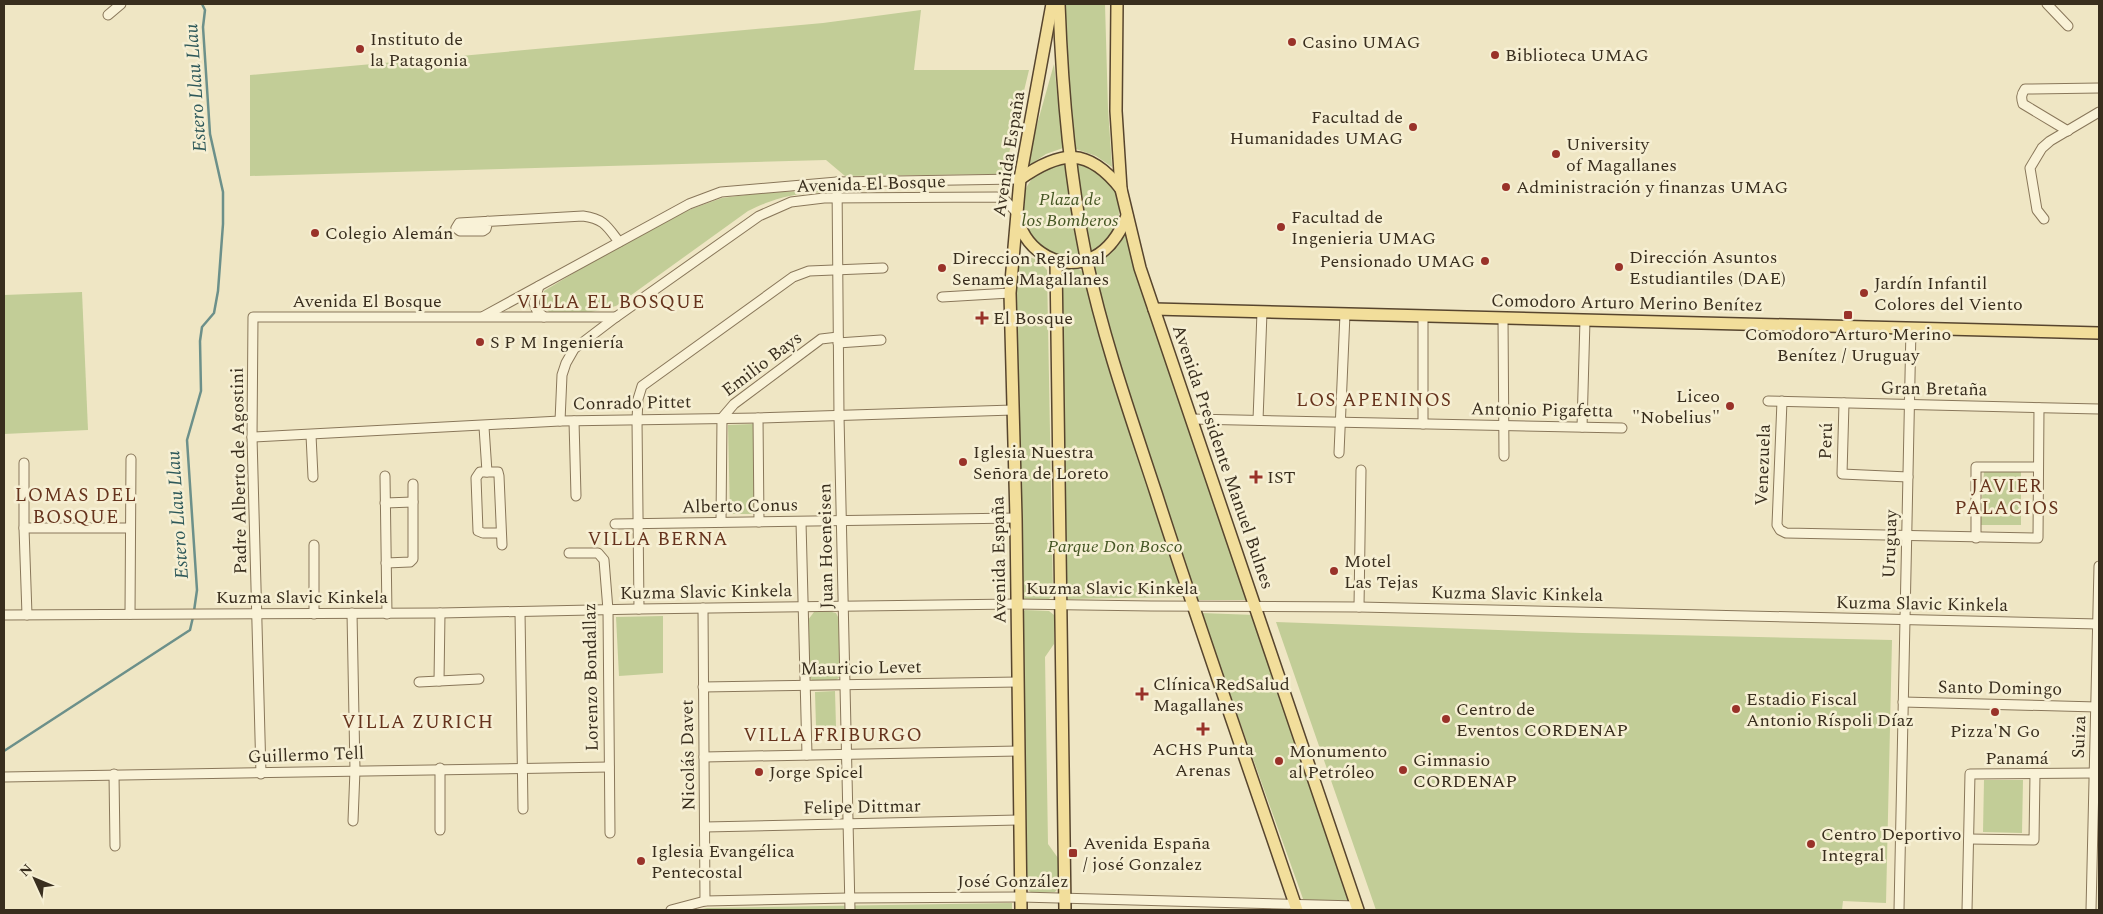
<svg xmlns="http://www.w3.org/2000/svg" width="2103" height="914" viewBox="0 0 2103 914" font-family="Spectral,serif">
<rect width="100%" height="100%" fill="#efe6c4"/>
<g fill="#c2cd97">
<path d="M1062,4h43l3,105 4,58 -16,-11 -23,-8z"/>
<path d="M921,10l-7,60h115l-25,104 -159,2 -19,-16 -576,16v-101l573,-52z"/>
<path d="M1054,64l9,84 -17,6 -19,13 -1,-3z"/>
<circle cx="1070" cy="210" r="49"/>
<path d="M824,190v2c-32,2 -47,5 -76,19l-132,95 -25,6 -41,1 -8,-9 2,-13 71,-43 68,-36 39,-14 40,-5z"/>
<path d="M1126,233l132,367h-60l-92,-265 -12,-68 17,-14z"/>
<path d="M1023,255l15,5 9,10 6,325 -5,5 -24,-1 -4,-6 -6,-327 3,-7z"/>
<path d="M1077,268l8,5 17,68 81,256 -117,2 -8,-323 6,-7z"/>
<path d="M82,292l6,138 -84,4v-139z"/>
<path d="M753,424l2,90h-25l-2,-89z"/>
<path d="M1984,472h37v53h-41z"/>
<path d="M1025,610l24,1 5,4v29l-9,13 3,187 10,14 1,29 -4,5 -23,1 -6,-5 -6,-273z"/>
<path d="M828,611l8,2 4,8 1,55 -5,4 -23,1 -4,-4 -2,-53 1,-4 6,-8z"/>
<path d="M1201,613l54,2 103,295h-51z"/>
<path d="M663,616v57l-44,3 -3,-59z"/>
<path d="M1276,622l306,11 310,7 -6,263 -43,-2 -1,9h-466z"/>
<path d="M835,691l1,36h-20l-1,-35z"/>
<path d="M1984,780h39l-1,53 -39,-1z"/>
<path d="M1012,903v7h-314l9,-2z"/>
</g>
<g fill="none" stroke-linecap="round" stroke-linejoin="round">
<g stroke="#6c908a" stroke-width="2.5">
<path d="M194,611l3,-21 -10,-150 14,-49 -1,-50 2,-14 12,-14 4,-22 5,-67v-32l-13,-58 -7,-107 2,-17 -3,-6"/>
<path d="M4,751l186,-121 3,-13"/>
</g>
<g stroke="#89775a" stroke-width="11">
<g id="minor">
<path d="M2047,4l21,22"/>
<path d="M108,15l13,-11"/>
<path d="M2068,131l-45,-27c-2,-6 -2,-9 2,-15h7l67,-1"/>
<path d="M837,182l2,234 11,494"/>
<path d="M2044,219l-7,-9 -7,-42 12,-20 8,-7 49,-29"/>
<path d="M488,221l-2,8 -3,2h-23l-4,-3 3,-5 124,-7c21,3 24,10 36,26"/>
<path d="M539,286l-5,17 3,8 7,6"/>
<path d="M942,297l68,-4"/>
<path d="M484,316l205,-112 32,-12 116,-10 183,-3"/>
<path d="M1423,316v108"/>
<path d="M1503,318l1,138"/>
<path d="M838,343l43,-3"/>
<path d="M1768,401l331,8"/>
<path d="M1782,401l-5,124 3,5 6,3 252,5 1,-130"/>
<path d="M1844,403l-2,71 66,3"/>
<path d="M758,418l1,104"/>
<path d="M1192,419l430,9"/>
<path d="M1258,420l4,-108"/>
<path d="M560,421l2,-46 4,-12 8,-14 42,-32 143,-101 32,-14 33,-4 173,-1 8,3 12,13"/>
<path d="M574,421l2,75"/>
<path d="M484,427l3,45"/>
<path d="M1582,427l3,-107"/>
<path d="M311,435l2,42"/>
<path d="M252,437l308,-16 198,-3 255,-8"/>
<path d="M1339,453l6,-139"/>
<path d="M24,463v65l3,87"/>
<path d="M385,476l2,138"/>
<path d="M385,503l28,-1"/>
<path d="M721,522l1,-104 12,-14 87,-65 17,-2"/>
<path d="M801,522l6,233"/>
<path d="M615,524l401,-6"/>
<path d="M24,528h106"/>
<path d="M501,533h-18l-5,-2 -2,-53 4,-6h18l1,4 3,69"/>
<path d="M1976,538v-71h62"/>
<path d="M314,545v69"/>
<path d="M569,553h29l6,7 4,50 2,223"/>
<path d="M386,563l24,-1 3,-3v-75"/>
<path d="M1359,607l2,-137"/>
<path d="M703,608l2,293"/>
<path d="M639,609l-2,-189 1,-21 4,-13 151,-109 16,-6 74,-3"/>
<path d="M520,612l3,197"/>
<path d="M352,613l3,157 -2,51"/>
<path d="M130,614l1,-155"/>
<path d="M4,615l436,-2 199,-4 377,-5 135,2 208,1 740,17"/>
<path d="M439,681l1,-68"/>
<path d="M419,682l60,-3"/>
<path d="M703,687l315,-5"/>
<path d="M1903,702l194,5"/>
<path d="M704,757l315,-6"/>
<path d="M440,768v62"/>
<path d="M114,774l1,72"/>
<path d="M261,774l-9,-337 1,-120h363"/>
<path d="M4,777l605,-10"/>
<path d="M705,827l315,-7"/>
<path d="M1969,839l65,1 1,-66"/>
<path d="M671,910l34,-9 144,-3 172,-1 336,9"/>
<path d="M1899,910c3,-194 7,-388 12,-582"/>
<path d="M1967,910l3,-136 124,-1"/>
<path d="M2091,910l8,-344"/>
</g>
</g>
<g stroke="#57452e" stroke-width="14">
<g id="major">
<path d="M1059,4c3,83 11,177 28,258 17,79 44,155 69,231 45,140 94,278 141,417"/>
<path d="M1117,4l-1,107 5,78 19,79 218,642"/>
<path d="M1020,179c41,-29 68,-32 101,10"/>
<path d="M1018,220c9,32 43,53 76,37 16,-8 26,-24 33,-41"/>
<path d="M1056,261l9,649"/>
<path d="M1154,309l945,24"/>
<path d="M1021,910l-5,-392 -6,-225 10,-114 32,-175"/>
</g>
</g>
<use href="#minor" stroke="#f9f2d7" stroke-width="9"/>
<use href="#major" stroke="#f2de9b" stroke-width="11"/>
</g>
<g fill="#993229" stroke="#f6efd3" stroke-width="2">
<circle cx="1292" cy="42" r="5"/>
<circle cx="360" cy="49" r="5"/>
<circle cx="1495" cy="55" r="5"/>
<circle cx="1413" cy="127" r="5"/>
<circle cx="1556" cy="154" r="5"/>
<circle cx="1506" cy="187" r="5"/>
<circle cx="1281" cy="227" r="5"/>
<circle cx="315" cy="233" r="5"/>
<circle cx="1485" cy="261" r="5"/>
<circle cx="1619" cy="267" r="5"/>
<circle cx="942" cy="268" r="5"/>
<circle cx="1864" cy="293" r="5"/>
<rect x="1843" y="310" width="10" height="10" rx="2.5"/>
<path d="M979.5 310.5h5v5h5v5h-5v5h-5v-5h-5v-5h5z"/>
<circle cx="480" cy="342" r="5"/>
<circle cx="1730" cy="406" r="5"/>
<circle cx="963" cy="462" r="5"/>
<path d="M1253.5 469.5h5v5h5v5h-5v5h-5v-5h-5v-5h5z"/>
<circle cx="1334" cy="571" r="5"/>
<path d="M1139.5 686.5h5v5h5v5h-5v5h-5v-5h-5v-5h5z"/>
<circle cx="1736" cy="709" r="5"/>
<circle cx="1995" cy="712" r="5"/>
<circle cx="1446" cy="719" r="5"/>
<path d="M1200.5 721.5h5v5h5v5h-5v5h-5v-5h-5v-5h5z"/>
<circle cx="1279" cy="761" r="5"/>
<circle cx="1403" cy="770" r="5"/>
<circle cx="759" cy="772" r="5"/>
<circle cx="1811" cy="844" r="5"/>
<rect x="1068" y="848" width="10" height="10" rx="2.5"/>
<circle cx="641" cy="861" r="5"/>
</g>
<g text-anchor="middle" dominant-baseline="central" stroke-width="5" stroke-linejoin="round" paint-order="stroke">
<g font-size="18" fill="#392e1e" stroke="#f6efd3" text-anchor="start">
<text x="370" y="39">Instituto de<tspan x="370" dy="21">la Patagonia</tspan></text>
<text x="1302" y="42">Casino UMAG</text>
<text x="1505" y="55">Biblioteca UMAG</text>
<text x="1403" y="117" text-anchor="end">Facultad de<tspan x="1403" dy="21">Humanidades UMAG</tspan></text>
<text x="1566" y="144">University<tspan x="1566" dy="21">of Magallanes</tspan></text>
<text x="1516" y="187">Administración y finanzas UMAG</text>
<text x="1291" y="217">Facultad de<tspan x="1291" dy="21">Ingenieria UMAG</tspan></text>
<text x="325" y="233">Colegio Alemán</text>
<text x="1629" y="257">Dirección Asuntos<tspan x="1629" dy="21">Estudiantiles (DAE)</tspan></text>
<text x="952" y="258">Direccion Regional<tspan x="952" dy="21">Sename Magallanes</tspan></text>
<text x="1475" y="261" text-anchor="end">Pensionado UMAG</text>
<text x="1874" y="283">Jardín Infantil<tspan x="1874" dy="21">Colores del Viento</tspan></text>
<text x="993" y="318">El Bosque</text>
<text x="1848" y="334" text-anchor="middle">Comodoro Arturo Merino<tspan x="1848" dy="21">Benítez / Uruguay</tspan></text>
<text x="490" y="342">S P M Ingeniería</text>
<text x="1720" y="396" text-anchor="end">Liceo<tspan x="1720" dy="21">"Nobelius"</tspan></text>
<text x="973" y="452">Iglesia Nuestra<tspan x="973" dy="21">Señora de Loreto</tspan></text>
<text x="1267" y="477">IST</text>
<text x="1344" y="561">Motel<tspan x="1344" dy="21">Las Tejas</tspan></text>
<text x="1153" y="684">Clínica RedSalud<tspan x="1153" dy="21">Magallanes</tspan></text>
<text x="1746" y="699">Estadio Fiscal<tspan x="1746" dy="21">Antonio Ríspoli Díaz</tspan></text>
<text x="1456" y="709">Centro de<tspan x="1456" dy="21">Eventos CORDENAP</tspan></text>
<text x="1995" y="731" text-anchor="middle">Pizza'N Go</text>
<text x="1203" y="749" text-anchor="middle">ACHS Punta<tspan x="1203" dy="21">Arenas</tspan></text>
<text x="1289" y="751">Monumento<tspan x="1289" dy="21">al Petróleo</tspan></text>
<text x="1413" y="760">Gimnasio<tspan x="1413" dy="21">CORDENAP</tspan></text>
<text x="769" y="772">Jorge Spicel</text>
<text x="1821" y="834">Centro Deportivo<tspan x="1821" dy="21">Integral</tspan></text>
<text x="1083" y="843">Avenida España<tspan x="1083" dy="21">/ josé Gonzalez</tspan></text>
<text x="651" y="851">Iglesia Evangélica<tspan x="651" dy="21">Pentecostal</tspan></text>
</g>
<g font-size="18" fill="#392e1e" stroke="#f6efd3">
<text transform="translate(1009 154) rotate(-81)">Avenida España</text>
<text transform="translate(871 184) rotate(-2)">Avenida El Bosque</text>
<text x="367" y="301">Avenida El Bosque</text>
<text transform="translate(1627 303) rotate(1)">Comodoro Arturo Merino Benítez</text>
<text transform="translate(762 364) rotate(-37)">Emilio Bays</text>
<text transform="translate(1934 389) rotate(1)">Gran Bretaña</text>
<text transform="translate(632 403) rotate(-1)">Conrado Pittet</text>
<text transform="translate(1542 410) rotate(1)">Antonio Pigafetta</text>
<text transform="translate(1826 441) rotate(-88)">Perú</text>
<text transform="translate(1223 457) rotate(71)">Avenida Presidente Manuel Bulnes</text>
<text transform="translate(1763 465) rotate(-88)">Venezuela</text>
<text transform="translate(239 471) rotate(-91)">Padre Alberto de Agostini</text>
<text transform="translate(740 506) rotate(-1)">Alberto Conus</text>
<text transform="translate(1890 544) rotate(-88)">Uruguay</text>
<text transform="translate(826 546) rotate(-91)">Juan Hoeneisen</text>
<text transform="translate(999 560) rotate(-91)">Avenida España</text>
<text x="1112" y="588">Kuzma Slavic Kinkela</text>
<text transform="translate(706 592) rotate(-1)">Kuzma Slavic Kinkela</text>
<text transform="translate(1517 594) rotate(1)">Kuzma Slavic Kinkela</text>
<text x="302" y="597">Kuzma Slavic Kinkela</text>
<text transform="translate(1922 604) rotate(1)">Kuzma Slavic Kinkela</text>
<text transform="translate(861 668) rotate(-1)">Mauricio Levet</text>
<text transform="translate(591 677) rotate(-91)">Lorenzo Bondallaz</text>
<text transform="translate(2000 688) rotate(1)">Santo Domingo</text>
<text transform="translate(2079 737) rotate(-88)">Suiza</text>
<text transform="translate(306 755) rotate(-2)">Guillermo Tell</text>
<text transform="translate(688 755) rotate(-91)">Nicolás Davet</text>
<text x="2017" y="758">Panamá</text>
<text transform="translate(862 807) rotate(-1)">Felipe Dittmar</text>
<text x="1013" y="881">José González</text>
</g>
<g font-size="18" font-style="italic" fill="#455624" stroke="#f6efd3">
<text x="1070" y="199">Plaza de<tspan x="1070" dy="21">los Bomberos</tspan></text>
<text x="1115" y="546">Parque Don Bosco</text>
</g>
<g font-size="19" font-style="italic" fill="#2d5859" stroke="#f6efd3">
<text transform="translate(196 88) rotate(-94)">Estero Llau Llau</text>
<text transform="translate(178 515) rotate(-94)">Estero Llau Llau</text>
</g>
<g font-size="19" letter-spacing="1" fill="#66331d" stroke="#f6efd3">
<text x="611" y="302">VILLA EL BOSQUE</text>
<text x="1374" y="400">LOS APENINOS</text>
<text x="2007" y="486">JAVIER<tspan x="2007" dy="22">PALACIOS</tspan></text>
<text x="76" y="495">LOMAS DEL<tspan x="76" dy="22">BOSQUE</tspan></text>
<text x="658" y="539">VILLA BERNA</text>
<text x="418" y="722">VILLA ZURICH</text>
<text x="833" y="735">VILLA FRIBURGO</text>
</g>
</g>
<rect width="2103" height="914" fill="none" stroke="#392e1e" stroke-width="10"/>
<g transform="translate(35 879) rotate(314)" stroke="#f6efd3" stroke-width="4" paint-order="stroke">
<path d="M0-4L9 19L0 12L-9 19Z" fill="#392e1e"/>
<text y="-8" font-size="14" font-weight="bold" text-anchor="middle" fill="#392e1e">N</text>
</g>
</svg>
